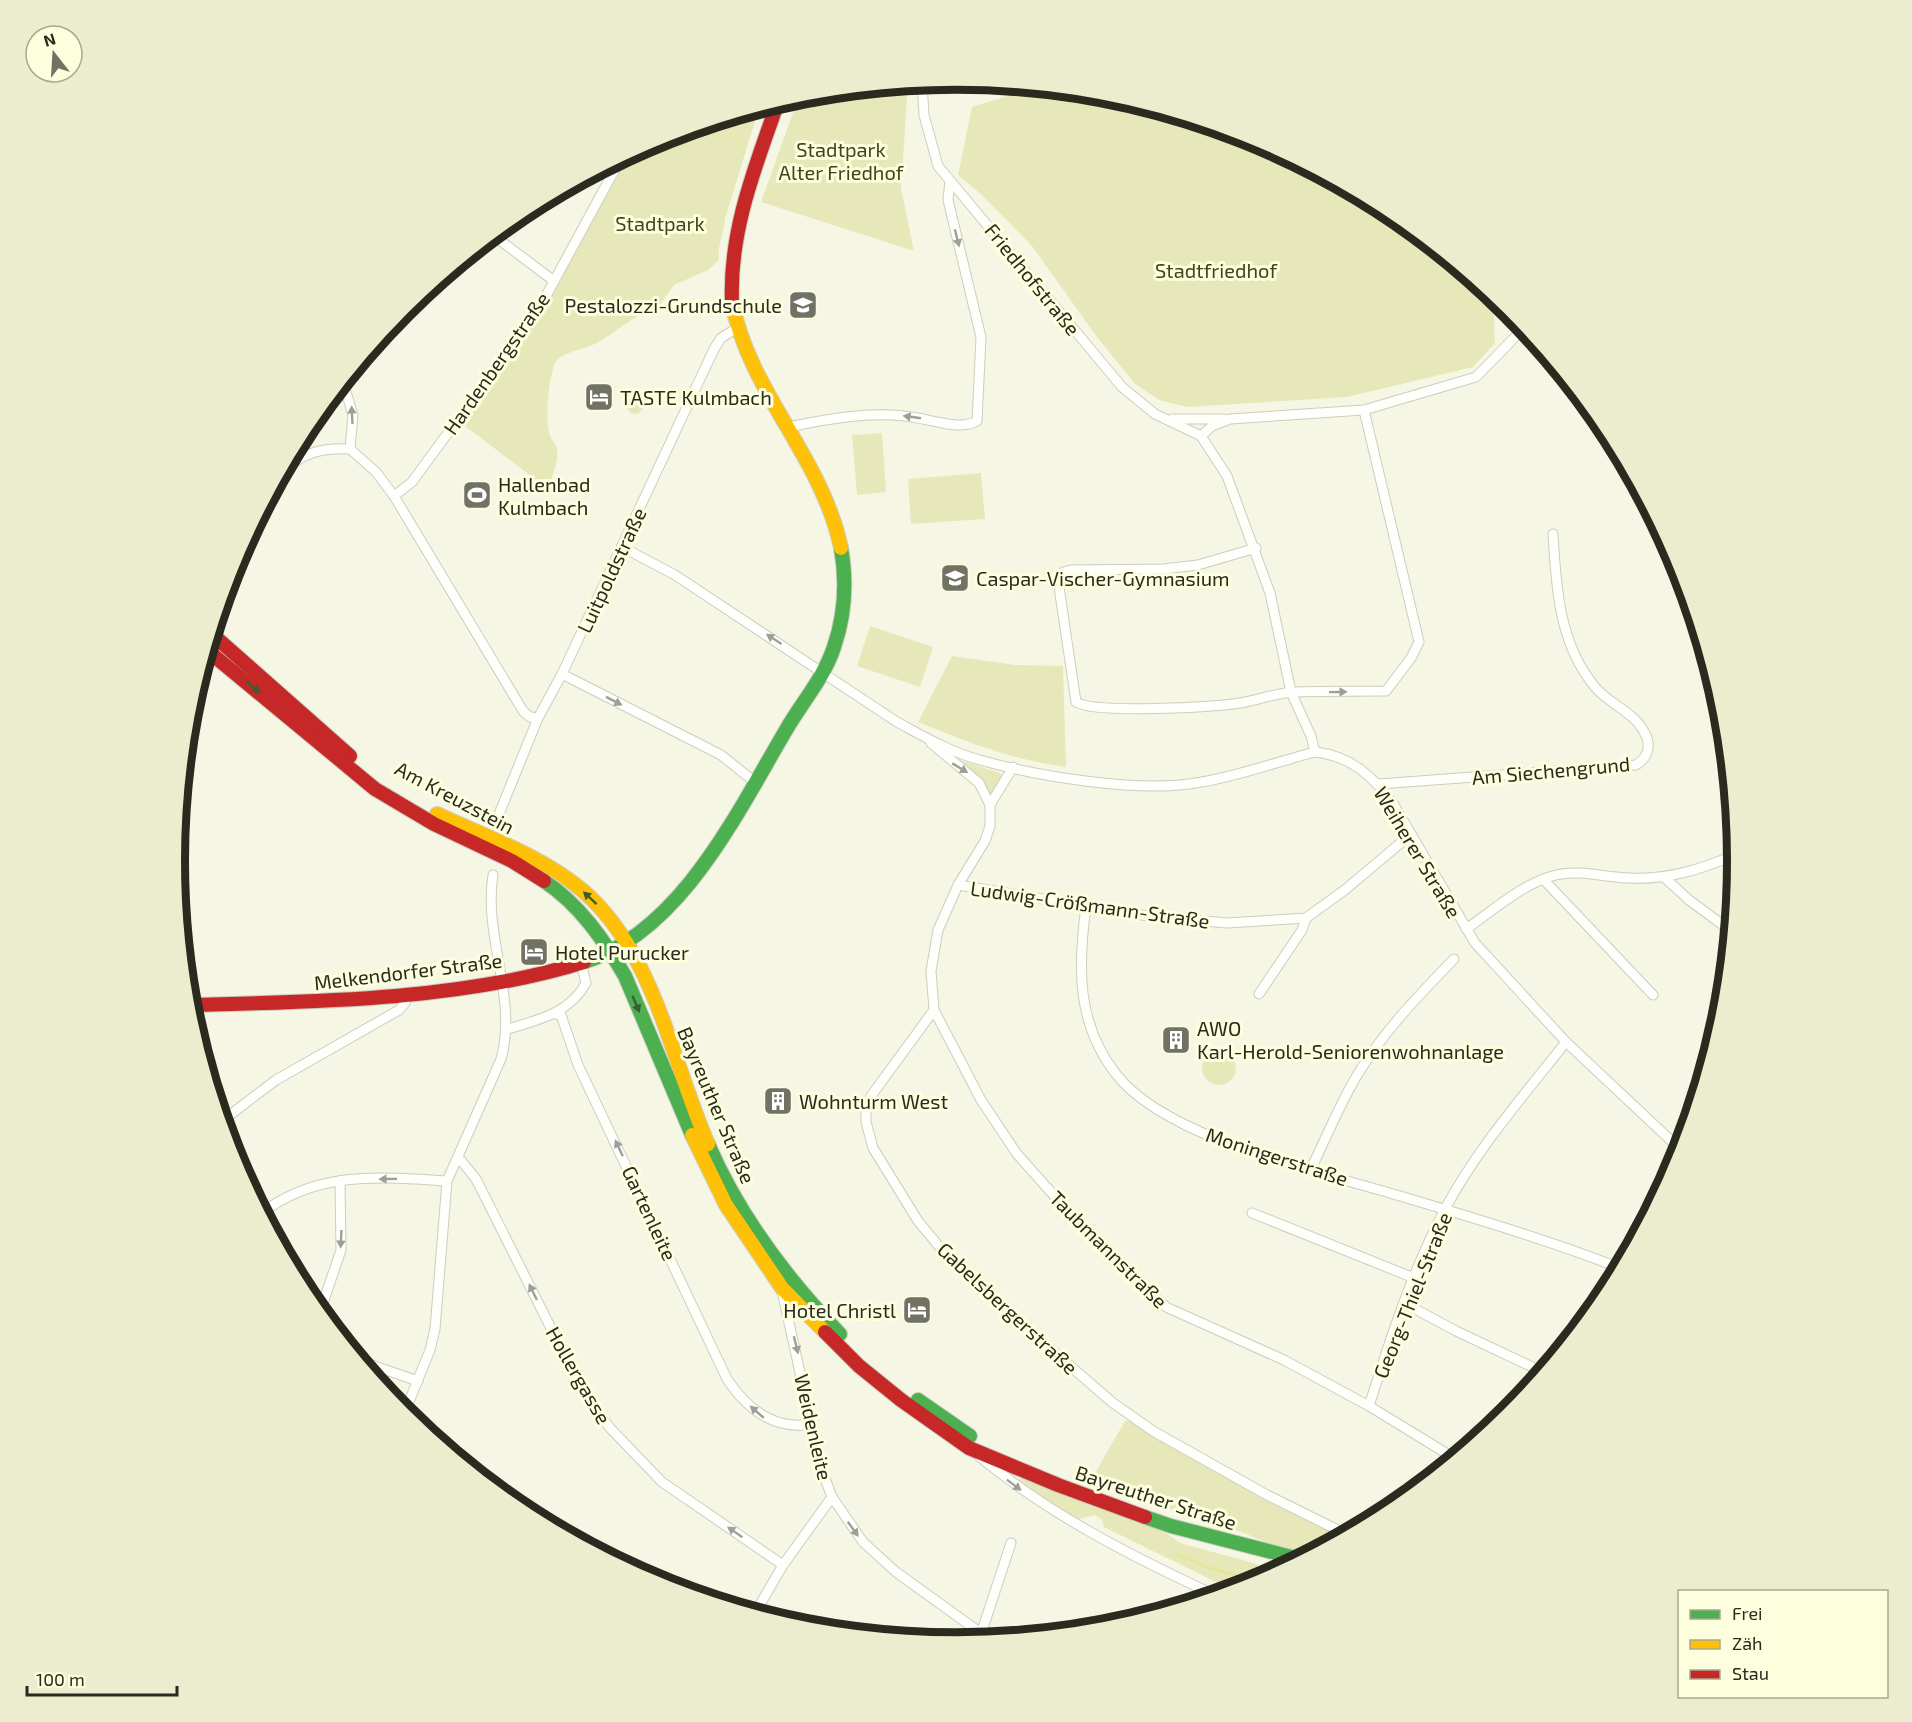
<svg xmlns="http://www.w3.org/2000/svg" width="1912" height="1722" viewBox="0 0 1912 1722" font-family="'Exo 2',sans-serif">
<rect width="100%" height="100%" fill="#f6f6e5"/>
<g fill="#e7e8ba">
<path d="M908,84l-7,104 13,63 -153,-49 38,-106z"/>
<path d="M1037,87l72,8 146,44 135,72 103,85 2,47 -22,24 -126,30 -159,10 -29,-7 -25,-17 -37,-46 -65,-91 -50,-51 -24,-20 14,-68z"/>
<path d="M759,108l-34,111c-1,15 -8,26 -6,41l-11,10 -34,15 -17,24c-23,5 -40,23 -60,34 -12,6 -29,8 -39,16 -10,10 -13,65 -8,77 2,5 6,7 7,12 1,11 -2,22 -6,32l-7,3 -8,-3 -72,-55 80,-117 86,-154 27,-15z"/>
<circle cx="635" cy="406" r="8"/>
<path d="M882,433l4,59 -29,3 -5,-60z"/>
<path d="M981,473l4,46 -74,5 -3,-45z"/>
<path d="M870,626l63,21 -13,40 -63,-21z"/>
<path d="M952,656l64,9 47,1 3,101c-53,-7 -99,-25 -148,-45z"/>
<path d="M956,759l44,14 2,3 -10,19z"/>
<circle cx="1219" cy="1068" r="17"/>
<path d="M1136,1419l210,115 -47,25c-35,-19 -73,-34 -112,-46 -32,-10 -66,-15 -96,-33l34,-59z"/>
<path d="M1017,1479h6l139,51 18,13 77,21 4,16 -37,12 2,-5 -122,-60 -2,-8 -8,-4 -15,4 -26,-12 -35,-24z"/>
</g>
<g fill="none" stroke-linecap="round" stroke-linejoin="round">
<path stroke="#e4e69c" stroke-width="3" d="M1177,1554l30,13 49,14"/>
<g stroke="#cdcdc0" stroke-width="11">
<g id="street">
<path d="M922,83l2,32 14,51 184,221 33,27 46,22 26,40 43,117 21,99 20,44 4,16"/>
<path d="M493,235l61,46"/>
<path d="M343,382l10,33 -3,34"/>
<path d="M1172,419h52"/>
<path d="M789,427c37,-8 77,-15 115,-11 21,1 54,16 73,5l4,-84 -33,-137 2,-19"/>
<path d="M1201,436l11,-10 18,-7 134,-9 112,-33 41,-42 10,-5"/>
<path d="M350,449l26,23 18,24 129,215 7,6 8,1"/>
<path d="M282,471c22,-18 40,-24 68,-22"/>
<path d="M394,496l18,-14 128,-175 81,-149"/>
<path d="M622,547l53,28 222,147c26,14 53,30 83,38 56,16 158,33 216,23 40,-6 80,-21 119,-31 36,4 58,24 79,53l81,138 91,99 115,108"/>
<path d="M1256,548l-58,17 -35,4 -92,1 -8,2 -4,7v8l17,115c17,12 138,5 164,1 18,-3 36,-10 54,-11 30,-1 61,-1 92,-1l25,-33 8,-16 -55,-232"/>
<path d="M562,674l159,81 35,28"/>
<path d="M931,743l48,40 11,22"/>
<path d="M1013,767l-23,38v21l-5,15 -27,44 -20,45 -7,41 3,39 -63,86 -5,13v13l7,26 45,73 29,35 32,31 134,116 40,28 114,64 79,39"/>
<path d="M1379,784l257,-19c13,-8 16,-21 7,-35 -10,-18 -35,-27 -48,-43 -36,-43 -39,-100 -42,-153"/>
<path d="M497,819l41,-101 24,-44 152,-325 7,-11 16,-10"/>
<path d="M1665,878l24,22 42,31"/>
<path d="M1543,879l110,116"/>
<path d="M958,885l190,31 79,7 79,-5 40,-29 64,-54"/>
<path d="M1086,906c-8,60 -10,117 30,168 50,65 205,98 284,122 74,22 148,44 220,72"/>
<path d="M1466,929c28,-19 57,-46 90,-54 25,-6 50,3 74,3 38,2 72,-9 107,-24"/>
<path d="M1259,994l43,-64 4,-12"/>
<path d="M934,1010l47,90 36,54 49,55 100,98 118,53 85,46 85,52"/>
<path d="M556,1014l5,1 17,50 149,314c20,30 47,52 85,45"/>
<path d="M508,1029c30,-9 62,-16 78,-46l-5,-20"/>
<path d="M222,1121l54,-41 123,-70 6,-7 2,-9"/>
<path d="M459,1158l17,21 93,185 19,35 22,29 52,54 121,83"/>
<path d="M1311,1169c15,-31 28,-63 45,-92 27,-45 62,-81 98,-118"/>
<path d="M262,1213c56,-43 119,-36 185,-32"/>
<path d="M1252,1213l162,65"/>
<path d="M782,1291l39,177 11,29 31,45 33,30 93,67"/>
<path d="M1404,1303l52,28 87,41"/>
<path d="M320,1312l21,-62 -1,-69"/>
<path d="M360,1361l58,20"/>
<path d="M1369,1406c21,-66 43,-135 76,-197 32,-60 79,-114 121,-167"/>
<path d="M405,1411l16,17"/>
<path d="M404,1414l26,-64 5,-21 12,-148 54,-122c17,-61 -18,-122 -8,-184"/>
<path d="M980,1457c70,58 153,100 235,138"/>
<path d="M1273,1573l3,-18"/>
<path d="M755,1613l28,-48 49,-68"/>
<path d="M979,1640l32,-97"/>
</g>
</g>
<g stroke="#cdcdc0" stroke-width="16">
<g id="fast">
<path d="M544,881c35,23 60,59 81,95l67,159"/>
<path d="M584,962c97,-30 154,-151 202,-232 16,-28 38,-52 48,-83 11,-32 13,-65 7,-99"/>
<path d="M708,1144c31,72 78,134 132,190"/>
<path d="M918,1400l52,36"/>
<path d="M1145,1517l26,9 128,33"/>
</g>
</g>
<g stroke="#cdcdc0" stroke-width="16">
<g id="slow">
<path d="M732,302c17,90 90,155 109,246"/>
<path d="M437,814c49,23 103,41 145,76 73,62 89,170 126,254"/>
<path d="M692,1135l34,70 56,83 43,44"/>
</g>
</g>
<g stroke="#cdcdc0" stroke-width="16">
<g id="jam">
<path d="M732,302c-3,-70 23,-135 46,-200"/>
<path d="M212,634l138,122"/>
<path d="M207,650l168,139 59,35 78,37 32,20"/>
<path d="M189,1005c127,-3 273,-5 395,-43"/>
<path d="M825,1332l34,34 42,34 68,48 89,37 87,32"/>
</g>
</g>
<use href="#street" stroke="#fefefb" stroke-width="9"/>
<use href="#fast" stroke="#4caf50" stroke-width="14"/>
<use href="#slow" stroke="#ffc107" stroke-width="14"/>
<use href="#jam" stroke="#c62828" stroke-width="14"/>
</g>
<defs><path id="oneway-solid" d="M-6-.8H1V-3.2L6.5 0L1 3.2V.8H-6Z" transform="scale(1.5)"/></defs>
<g fill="#9f9f98">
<use href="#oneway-solid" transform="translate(957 238) rotate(76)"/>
<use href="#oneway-solid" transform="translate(352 415) rotate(-93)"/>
<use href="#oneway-solid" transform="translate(912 417) rotate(-172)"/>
<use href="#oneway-solid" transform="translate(774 639) rotate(-147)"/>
<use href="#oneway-solid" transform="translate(1338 692) rotate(-1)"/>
<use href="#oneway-solid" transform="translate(614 701) rotate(27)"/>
<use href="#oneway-solid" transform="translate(960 768) rotate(31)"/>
<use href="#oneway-solid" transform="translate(619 1148) rotate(-115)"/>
<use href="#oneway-solid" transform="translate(388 1179) rotate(179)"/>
<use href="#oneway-solid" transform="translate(341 1239) rotate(93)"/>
<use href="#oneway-solid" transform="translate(533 1292) rotate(-116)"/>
<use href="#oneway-solid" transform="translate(796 1345) rotate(76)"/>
<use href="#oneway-solid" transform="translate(757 1412) rotate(-139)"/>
<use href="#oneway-solid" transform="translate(1014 1485) rotate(37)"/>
<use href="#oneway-solid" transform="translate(853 1529) rotate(54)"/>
<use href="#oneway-solid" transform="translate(735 1532) rotate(-145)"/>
</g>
<g fill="#385f32">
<use href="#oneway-solid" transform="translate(253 687) rotate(41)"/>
<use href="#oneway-solid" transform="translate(590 898) rotate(-137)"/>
<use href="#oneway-solid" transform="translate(636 1004) rotate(67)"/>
</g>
<defs>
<g id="school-square" transform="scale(1.5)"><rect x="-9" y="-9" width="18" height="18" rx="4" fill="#717164" stroke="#fcfedd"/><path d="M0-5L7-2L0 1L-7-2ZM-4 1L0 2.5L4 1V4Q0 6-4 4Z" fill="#fff"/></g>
<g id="hotel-square" transform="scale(1.5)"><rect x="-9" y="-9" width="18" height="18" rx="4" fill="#717164" stroke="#fcfedd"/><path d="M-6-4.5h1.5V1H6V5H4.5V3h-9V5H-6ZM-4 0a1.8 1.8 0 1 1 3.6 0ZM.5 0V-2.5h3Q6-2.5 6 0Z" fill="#fff"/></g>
<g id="stadium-square" transform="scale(1.5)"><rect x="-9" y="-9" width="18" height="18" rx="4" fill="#717164" stroke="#fcfedd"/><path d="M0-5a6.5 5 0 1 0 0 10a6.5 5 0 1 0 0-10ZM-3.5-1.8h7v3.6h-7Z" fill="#fff"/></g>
<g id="building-square" transform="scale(1.5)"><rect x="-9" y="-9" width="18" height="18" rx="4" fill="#717164" stroke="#fcfedd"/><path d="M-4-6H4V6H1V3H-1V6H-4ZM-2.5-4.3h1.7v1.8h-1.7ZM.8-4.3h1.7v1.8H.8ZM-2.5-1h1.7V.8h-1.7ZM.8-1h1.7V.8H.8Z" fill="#fff"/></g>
</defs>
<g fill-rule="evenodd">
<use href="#school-square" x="803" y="305"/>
<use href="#hotel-square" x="599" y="397"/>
<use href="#stadium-square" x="477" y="495"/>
<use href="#school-square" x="955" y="578"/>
<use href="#hotel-square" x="534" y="952"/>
<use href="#building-square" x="1176" y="1040"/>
<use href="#building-square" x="778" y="1101"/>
<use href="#hotel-square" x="917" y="1310"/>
</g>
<g text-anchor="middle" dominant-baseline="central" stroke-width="6" stroke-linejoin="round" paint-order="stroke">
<g font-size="20" fill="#43441a" stroke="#fcfedd">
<text x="841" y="149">Stadtpark<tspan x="841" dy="23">Alter Friedhof</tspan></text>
<text x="660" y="223">Stadtpark</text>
<text x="1216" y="270">Stadtfriedhof</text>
</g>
<g font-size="20" fill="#2a2a1e" stroke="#fcfedd">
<text transform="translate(1033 279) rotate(51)">Friedhofstraße</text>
<text transform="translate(496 363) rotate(-55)">Hardenbergstraße</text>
<text transform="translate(611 570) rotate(-65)">Luitpoldstraße</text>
<text transform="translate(1551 770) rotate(-5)">Am Siechengrund</text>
<text transform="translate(455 797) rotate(28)">Am Kreuzstein</text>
<text transform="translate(1418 852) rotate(59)">Weiherer Straße</text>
<text transform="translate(1090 904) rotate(8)">Ludwig-Crößmann-Straße</text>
<text transform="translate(408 971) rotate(-7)">Melkendorfer Straße</text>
<text transform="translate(717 1105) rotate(67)">Bayreuther Straße</text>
<text transform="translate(1277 1156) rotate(18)">Moningerstraße</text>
<text transform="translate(650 1213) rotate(65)">Gartenleite</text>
<text transform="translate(1109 1249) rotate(45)">Taubmannstraße</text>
<text transform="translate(1412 1295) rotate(-68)">Georg-Thiel-Straße</text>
<text transform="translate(1008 1308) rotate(43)">Gabelsbergerstraße</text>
<text transform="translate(579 1375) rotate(60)">Hollergasse</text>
<text transform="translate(814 1427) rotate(77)">Weidenleite</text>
<text transform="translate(1156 1497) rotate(18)">Bayreuther Straße</text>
</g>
<g font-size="20" fill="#2a2a1e" stroke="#fcfedd" text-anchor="start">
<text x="782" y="305" text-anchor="end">Pestalozzi-Grundschule</text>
<text x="620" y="397">TASTE Kulmbach</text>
<text x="498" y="484">Hallenbad<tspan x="498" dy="23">Kulmbach</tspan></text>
<text x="976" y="578">Caspar-Vischer-Gymnasium</text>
<text x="555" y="952">Hotel Purucker</text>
<text x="1197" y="1028">AWO<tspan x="1197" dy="23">Karl-Herold-Seniorenwohnanlage</tspan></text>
<text x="799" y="1101">Wohnturm West</text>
<text x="896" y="1310" text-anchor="end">Hotel Christl</text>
</g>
</g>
<path d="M0 0H1912V1722H0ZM185 861a771 771 0 1 1 1542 0a771 771 0 1 1-1542 0Z" fill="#ebedce" fill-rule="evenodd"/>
<path fill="none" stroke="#2a2a1e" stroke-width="8" d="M185 861a771 771 0 1 1 1542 0a771 771 0 1 1-1542 0Z"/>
<rect x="1678" y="1590" width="210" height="108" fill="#fcfedd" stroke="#a8a991" stroke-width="1.5"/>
<rect x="1690" y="1610" width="30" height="9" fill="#4caf50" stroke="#a8a991" stroke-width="1.5"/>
<text x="1732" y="1620" font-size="18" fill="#2a2a1e">Frei</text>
<rect x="1690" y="1640" width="30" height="9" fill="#ffc107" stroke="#a8a991" stroke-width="1.5"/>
<text x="1732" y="1650" font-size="18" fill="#2a2a1e">Zäh</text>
<rect x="1690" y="1670" width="30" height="9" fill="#c62828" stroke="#a8a991" stroke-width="1.5"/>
<text x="1732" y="1680" font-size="18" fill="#2a2a1e">Stau</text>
<g transform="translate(54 54) rotate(343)"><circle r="28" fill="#fcfedd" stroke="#a8a991" stroke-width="1.5"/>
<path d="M0-4.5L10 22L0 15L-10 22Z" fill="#717164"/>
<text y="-9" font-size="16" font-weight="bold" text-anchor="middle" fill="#2a2a1e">N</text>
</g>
<path d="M27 1686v9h150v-9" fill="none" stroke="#2a2a1e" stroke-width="3"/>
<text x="36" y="1686" font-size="18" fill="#2a2a1e" stroke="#fcfedd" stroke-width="4.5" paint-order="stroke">100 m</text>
</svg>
